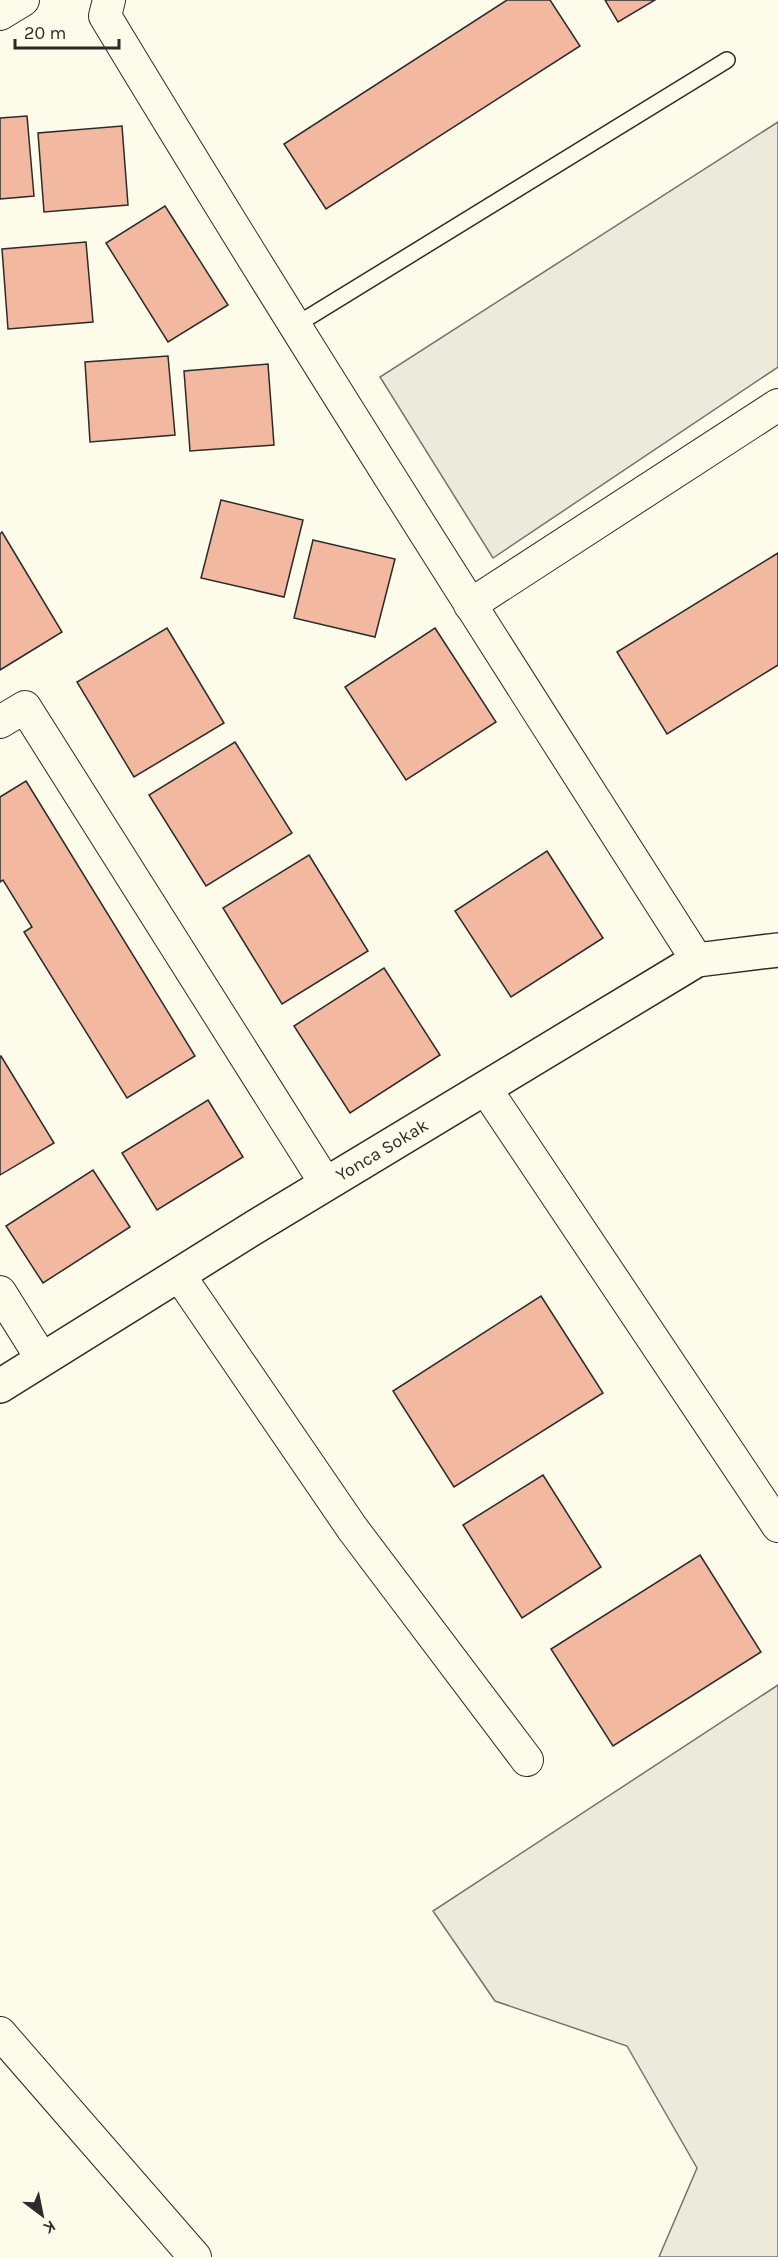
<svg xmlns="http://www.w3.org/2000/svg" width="778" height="2257" viewBox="0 0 778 2257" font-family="Karla,sans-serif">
<rect width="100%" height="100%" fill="#fdfbea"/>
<g fill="#ecebdb" stroke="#74746e" stroke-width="1.5">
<path d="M778,122v245l-285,191 -113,-181z"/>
<path d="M778,1685v572h-119l38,-89 -70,-122 -132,-45 -62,-90z"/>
</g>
<g fill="#f2b8a0" stroke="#2b2b2b" stroke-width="1.5">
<path d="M507,0h43l30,46 -254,163 -42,-65z"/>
<path d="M605,0h50l-37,22z"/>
<path d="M27,116l7,80 -34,3v-81z"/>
<path d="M122,126l6,79 -84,7 -6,-79z"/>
<path d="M165,206l63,99 -60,37 -62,-99z"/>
<path d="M86,242l7,80 -85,7 -6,-80z"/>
<path d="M168,356l7,79 -85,7 -5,-80z"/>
<path d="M268,364l6,81 -84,6 -6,-80z"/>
<path d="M221,500l82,20 -19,77 -83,-19z"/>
<path d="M2,532l60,100 -62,38v-136z"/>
<path d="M313,540l82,19 -20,78 -81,-19z"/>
<path d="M778,553v112l-111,69 -50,-82z"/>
<path d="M167,628l57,95 -90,54 -57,-95z"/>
<path d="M435,628l61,94 -90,58 -61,-93z"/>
<path d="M235,742l57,91 -86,53 -57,-91z"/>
<path d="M26,781l169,275 -68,42 -103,-166 8,-5 -29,-47 -3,2v-85z"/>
<path d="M547,851l56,87 -92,59 -56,-86z"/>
<path d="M309,855l59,96 -86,53 -59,-96z"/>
<path d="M384,968l56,87 -90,58 -56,-87z"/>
<path d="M1,1056l53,87 -54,32v-118z"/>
<path d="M208,1100l35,57 -86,53 -35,-57z"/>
<path d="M93,1170l37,57 -87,56 -37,-57z"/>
<path d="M541,1296l62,97 -149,94 -61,-96z"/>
<path d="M543,1475l58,92 -79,51 -59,-93z"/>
<path d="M700,1555l61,97 -148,94 -62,-97z"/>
</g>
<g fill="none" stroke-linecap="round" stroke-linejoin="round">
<g stroke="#2b2b2b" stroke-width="18">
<path id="lane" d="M296,325l431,-265"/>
</g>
<g stroke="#2b2b2b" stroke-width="34">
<g id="street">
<path d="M109,0l-4,16c192,318 392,631 592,944"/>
<path d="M0,14l23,-14"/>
<path d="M470,605l308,-200"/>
<path d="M0,722l25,-15 301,477"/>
<path d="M485,1088l293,438"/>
<path d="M179,1275l173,253 175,232"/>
<path d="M0,1292l42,67"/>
<path d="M0,2033l195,224"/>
</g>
</g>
<g stroke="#2b2b2b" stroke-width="36">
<path id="secondary" d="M0,1386l255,-159 442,-267 81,-10"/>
</g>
<use href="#lane" stroke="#fdfbea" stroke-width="15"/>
<use href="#street" stroke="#fdfbea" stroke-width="32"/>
<use href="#secondary" stroke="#fdfbea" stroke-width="33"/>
</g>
<g text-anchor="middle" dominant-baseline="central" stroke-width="4.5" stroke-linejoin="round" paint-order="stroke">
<g font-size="18" fill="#2b2b2b" stroke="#fdfbea">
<text transform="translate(382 1150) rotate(-31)">Yonca Sokak</text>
</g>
</g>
<g transform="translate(42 2215) rotate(148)" stroke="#fdfbea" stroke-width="4.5" paint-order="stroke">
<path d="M0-4.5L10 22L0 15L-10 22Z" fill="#2b2b2b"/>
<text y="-9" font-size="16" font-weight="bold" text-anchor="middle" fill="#2b2b2b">K</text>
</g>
<path d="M15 39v9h104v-9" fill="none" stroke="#2b2b2b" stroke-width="3"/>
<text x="24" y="39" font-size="18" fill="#2b2b2b" stroke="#fdfbea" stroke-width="4.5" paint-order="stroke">20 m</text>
</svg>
